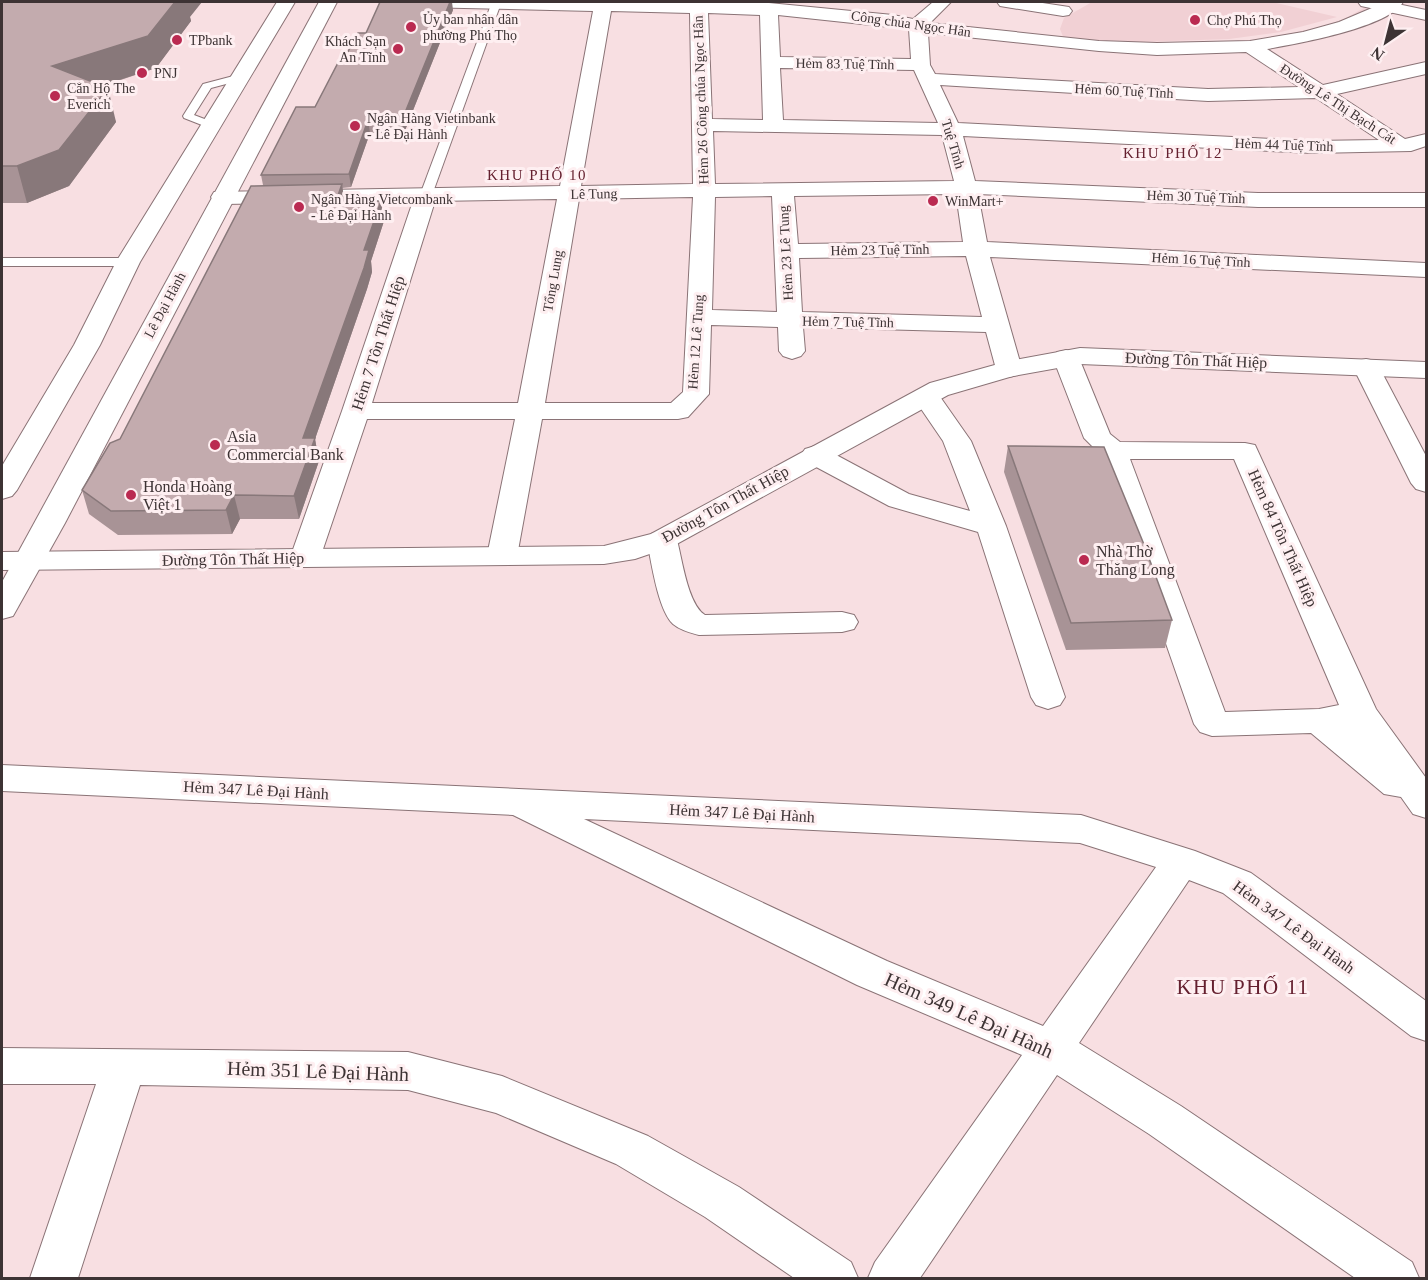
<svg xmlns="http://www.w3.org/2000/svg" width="1428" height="1280" viewBox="0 0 1428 1280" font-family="'Times New Roman',serif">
<rect width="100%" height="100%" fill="#f8dfe2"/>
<path fill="#f1d0d4" d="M1092,2h180l65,15 -56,15 -52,7 -118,4h120l35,-4 58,-13 20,-7 20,-11 24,6 -28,13 -36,10 -42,8 -88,7 -130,-13 -4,-10 4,-11z"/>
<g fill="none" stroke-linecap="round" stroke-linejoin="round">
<g stroke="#8a7376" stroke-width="2">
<g id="service">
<path d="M492,2l9,1 -69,192 -6,4 -4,-1 -2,-3z"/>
<path d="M241,74l4,1v4l-34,9 -17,27 21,8v4h-8l-23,-9 -1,-2 20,-32z"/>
<path d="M2,258h126l6,4 -6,4h-126z"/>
</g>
</g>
<g stroke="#8a7376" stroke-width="2">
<g id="minor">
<path d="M410,2l359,1 124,12 20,4 20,-17h18l-21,21 169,18 58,2 93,-2 53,-9 36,-10 47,-20h17c-13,25 -107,42 -136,47l56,36 103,-23v12l-89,20 68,45 21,-5v12l-15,5 -98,2 -350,-17 12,45 283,12h168v14h-168l-280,-13 9,48 439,21v14l-436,-20 32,112 -4,6 -9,2 -9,-2 -4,-6 -10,-37 -183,-5 2,24 -4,5 -9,3 -9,-3 -4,-5 -1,-24 -67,-2 -2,69 -21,23 -10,2h-136l-25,137 -4,7 -11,2 -11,-2 -4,-7 28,-137h-148l-47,139 -4,7 -11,2 -11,-2 -4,-7 52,-147 71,-210 -191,3 -8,-2 -3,-5 3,-5 346,-6 33,-175 -175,-4 -6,-1zM611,11l79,2 3,171 -112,2zM708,13l52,2 3,105 -51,-1zM778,15l131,14 2,30 -131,-2zM928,33l171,18 58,4 89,-3 53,35 -91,2 -273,-15 -5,-9zM780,68l134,2 24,53 -155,-3zM940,85l268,16 108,-3 63,42 -66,1 -355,-18zM713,131l229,4 12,46 -239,3zM956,194l7,48 -165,2 -4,-48zM772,196l5,116 -65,-2 3,-113zM693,197l-10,195 -12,11h-126l34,-204zM557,199l-39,204h-146l63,-202zM966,256l16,61 -180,-5 -3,-54z"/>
<path d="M997,2h39l33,5 3,4 -3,4 -6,1 -57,-9 -6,-1z"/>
<path d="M1066,350l9,2 4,6 31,76 10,8 125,1 10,2 121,264 50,69v40l-13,-4 -12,-17 -17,-3 -73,-61 -99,3 -12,-4 -6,-8 -94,-270 -16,-16 -31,-80 4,-6zM1130,459h104l105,246 -20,4 -94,3z"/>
<path d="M1366,359l9,2 4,6 47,89v36l-10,-3 -5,-6 -58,-116 4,-6z"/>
<path d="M926,389l10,2 35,50 35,85 59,171 -5,8 -12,4 -12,-4 -5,-8 -53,-165 -89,-26 -84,-45 -4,-6 4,-6 10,-3 10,3 84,45 61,17 -27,-70 -30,-44 3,-6z"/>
<path d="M662,531l11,3 4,6c5,19 11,65 28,75l137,-3 12,3 4,7 -4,7 -12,3 -143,3c-8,-2 -19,-5 -26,-11 -15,-14 -22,-63 -26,-84l4,-6z"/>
<path d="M2,765l1079,50 114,36 56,22 175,128v40l-15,-5 -188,-143 -34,-13 -110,163 102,63 231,156 7,16h-64l-206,-144 -92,-59 -137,203h-52l7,-16 147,-207 -165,-70 -344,-170 -511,-24zM584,819l496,24 76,24 -113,159 -156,-65z"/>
<path d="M2,1048l406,4 94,24 146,60 91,51 112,75 7,16h-64l-89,-61 -89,-53 -120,-51 -88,-23 -268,-5 -62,193h-48l66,-194h-94z"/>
</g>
</g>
<g stroke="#8a7376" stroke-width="2">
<path id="tertiary" d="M1080,348l346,14v16l-346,-14 -67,12 -65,19 -275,151 -38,13 -31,5 -602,6v-18l602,-6 47,-12 279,-151 79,-22z"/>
</g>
<g stroke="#8a7376" stroke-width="2">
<g id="secondary">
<path d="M277,2h18l-155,260 -40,83 -83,145 -5,6 -10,3v-33l72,-121 42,-83z"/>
<path d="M319,2h18l-272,521 -52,93 -11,3v-37z"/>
<path d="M1358,2h30l38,8v10l-65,-14z"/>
</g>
</g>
<use href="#service" fill="#fff" fill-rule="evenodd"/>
<use href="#minor" fill="#fff" fill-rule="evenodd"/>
<use href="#tertiary" fill="#fff" fill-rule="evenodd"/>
<use href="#secondary" fill="#fff" fill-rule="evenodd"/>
</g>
<g fill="#a89396">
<path d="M2,2l188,15 1,4 -35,47 -53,18 13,36 -47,64 -42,17h-25z"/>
<path d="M453,10l-49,123h-34l-19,54 -9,1 2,13 40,20 -13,40 1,11 -5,17 -52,150 4,22 -20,58h-59l-8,15 -114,1 -29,-21 -7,-24 38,-51 143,-254 -2,-10 54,-68 30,-50 21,-24z"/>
<path d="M1008,446l164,174 -7,28 -99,2 -62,-178z"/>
</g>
<g fill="#88787a">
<path d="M175,2h27l-12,15 1,4 -35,47 -95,31 -9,-33z"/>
<path d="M450,2h2l1,8 -49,123 -2,-13z"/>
<path d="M108,88l8,34 -47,64 -42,17 -10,-37z"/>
<path d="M368,120l2,13 -19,54 -2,-13z"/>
<path d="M342,184l3,20 -9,-3z"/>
<path d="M381,201l3,20 -13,40 1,11 -5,17 -52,150 4,22 -20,58 -5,-23 9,-58 61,-188z"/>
<path d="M234,495l6,24 -8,15 -6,-24z"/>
</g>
<g fill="#c3abae" stroke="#88787a" stroke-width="1.5">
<path d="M2,2h173l-27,34 -96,30 56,22 -49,62 -42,16h-15z"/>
<path d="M380,2h70l-48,118h-34l-19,54 -88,1 35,-68h19l26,-50h4l13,-24h8z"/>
<path d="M342,184l-6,17h45l-17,49h5l-5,18 -61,170h12l-21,58 -60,-1 -8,15 -115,1 -29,-21 28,-47 10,-4 131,-253z"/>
<path d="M1008,446l96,1 39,95 29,78 -101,3z"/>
</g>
<g fill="#ba2a51" stroke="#feeff1" stroke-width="2">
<circle cx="1195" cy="20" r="6"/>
<circle cx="411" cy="27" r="6"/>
<circle cx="177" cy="40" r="6"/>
<circle cx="398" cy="49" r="6"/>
<circle cx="142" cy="73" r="6"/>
<circle cx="55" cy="96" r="6"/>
<circle cx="355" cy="126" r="6"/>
<circle cx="933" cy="201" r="6"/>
<circle cx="299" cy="207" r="6"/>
<circle cx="215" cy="445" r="6"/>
<circle cx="131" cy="495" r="6"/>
<circle cx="1084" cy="560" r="6"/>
</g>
<g text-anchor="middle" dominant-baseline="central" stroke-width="6" stroke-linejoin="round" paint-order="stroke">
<g font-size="14" fill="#3d3334" stroke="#feeff1" text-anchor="start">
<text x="423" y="19">Ủy ban nhân dân<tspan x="423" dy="16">phường Phú Thọ</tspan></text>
<text x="1207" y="20">Chợ Phú Thọ</text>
<text x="189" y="40">TPbank</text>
<text x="386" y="41" text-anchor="end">Khách Sạn<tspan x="386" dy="16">An Tĩnh</tspan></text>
<text x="154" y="73">PNJ</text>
<text x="67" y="88">Căn Hộ The<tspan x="67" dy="16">Everich</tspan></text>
<text x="367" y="118">Ngân Hàng Vietinbank<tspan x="367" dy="16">- Lê Đại Hành</tspan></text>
<text x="311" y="199">Ngân Hàng Vietcombank<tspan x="311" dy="16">- Lê Đại Hành</tspan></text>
<text x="945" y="201">WinMart+</text>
</g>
<g font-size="14" fill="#3d3334" stroke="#feeff1">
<text transform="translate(911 24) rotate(8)">Công chúa Ngọc Hân</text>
<text transform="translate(845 64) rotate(1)">Hẻm 83 Tuệ Tĩnh</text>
<text transform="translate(1124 91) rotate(3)">Hẻm 60 Tuệ Tĩnh</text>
<text transform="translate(701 100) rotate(-92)">Hẻm 26 Công chúa Ngọc Hân</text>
<text transform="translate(1338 104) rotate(33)">Đường Lê Thị Bạch Cát</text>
<text transform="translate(953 144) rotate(73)">Tuệ Tĩnh</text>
<text transform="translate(1284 145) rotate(2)">Hẻm 44 Tuệ Tĩnh</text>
<text transform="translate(594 194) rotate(-1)">Lê Tung</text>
<text transform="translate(1196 197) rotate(2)">Hẻm 30 Tuệ Tĩnh</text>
<text transform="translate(880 250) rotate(-1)">Hẻm 23 Tuệ Tĩnh</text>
<text transform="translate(786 253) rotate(-93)">Hẻm 23 Lê Tung</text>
<text transform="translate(1201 260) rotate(3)">Hẻm 16 Tuệ Tĩnh</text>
<text transform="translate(553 281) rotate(-80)">Tổng Lung</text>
<text transform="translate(165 305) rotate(-62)">Lê Đại Hành</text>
<text transform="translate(848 322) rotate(1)">Hẻm 7 Tuệ Tĩnh</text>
<text transform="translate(696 342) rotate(-86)">Hẻm 12 Lê Tung</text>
</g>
<g font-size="15" letter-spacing="1.5" fill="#65202f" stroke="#feeff1">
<text x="1173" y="153">KHU PHỐ 12</text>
<text x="537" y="175">KHU PHỐ 10</text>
</g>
<g font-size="16" fill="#3d3334" stroke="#feeff1">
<text transform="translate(378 343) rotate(-72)">Hẻm 7 Tôn Thất Hiệp</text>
<text transform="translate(1196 360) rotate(2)">Đường Tôn Thất Hiệp</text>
<text transform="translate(725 504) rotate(-29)">Đường Tôn Thất Hiệp</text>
<text transform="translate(1283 538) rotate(66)">Hẻm 84 Tôn Thất Hiệp</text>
<text transform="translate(233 559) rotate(-1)">Đường Tôn Thất Hiệp</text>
<text transform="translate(256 790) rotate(3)">Hẻm 347 Lê Đại Hành</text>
<text transform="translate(742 813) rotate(3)">Hẻm 347 Lê Đại Hành</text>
<text transform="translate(1294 927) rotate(36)">Hẻm 347 Lê Đại Hành</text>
</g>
<g font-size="16" fill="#3d3334" stroke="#feeff1" text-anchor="start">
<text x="227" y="436">Asia<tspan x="227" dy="18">Commercial Bank</tspan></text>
<text x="143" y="486">Honda Hoàng<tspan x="143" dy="18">Việt 1</tspan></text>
<text x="1096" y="551">Nhà Thờ<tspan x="1096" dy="18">Thăng Long</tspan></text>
</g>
<g font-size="20" fill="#3d3334" stroke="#feeff1">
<text transform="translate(969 1015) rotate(24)">Hẻm 349 Lê Đại Hành</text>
<text transform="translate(318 1071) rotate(2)">Hẻm 351 Lê Đại Hành</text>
</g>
<g font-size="21" letter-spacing="1.5" fill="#65202f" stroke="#feeff1">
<text x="1243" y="987">KHU PHỐ 11</text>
</g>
</g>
<rect width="1428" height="1280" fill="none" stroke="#3d3334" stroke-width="6"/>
<g transform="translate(1386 42) rotate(215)" stroke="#feeff1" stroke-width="4.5" paint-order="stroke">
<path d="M0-4.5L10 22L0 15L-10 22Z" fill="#3d3334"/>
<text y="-9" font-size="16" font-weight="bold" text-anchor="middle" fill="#3d3334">N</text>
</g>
</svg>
